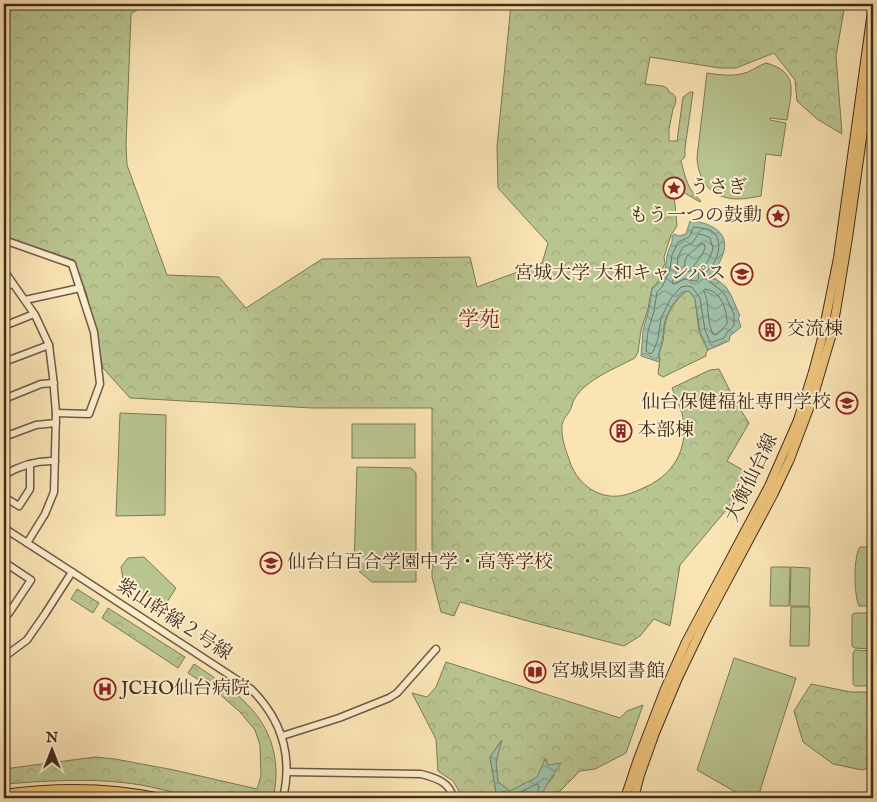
<svg xmlns="http://www.w3.org/2000/svg" width="877" height="802" viewBox="0 0 877 802" font-family="'IM FELL English','Noto Serif JP',serif">
<defs>
<pattern id="forest-crowns" width="20" height="18" patternUnits="userSpaceOnUse" patternTransform="scale(1.25)"><rect width="20" height="18" fill="#b9c591"/><path d="M2 6a3 3 0 1 1 6 0M12 15a3 3 0 1 1 6 0" fill="none" stroke="#a0a97c"/></pattern>
<pattern id="water-waves" width="16" height="10" patternUnits="userSpaceOnUse" patternTransform="scale(1.25)"><rect width="16" height="10" fill="#9fbfa9"/><path d="M0 5q4-4 8 0t8 0" fill="none" stroke="#839b89"/></pattern>
</defs>
<rect width="100%" height="100%" fill="#fae4b4"/>
<filter id="stains"><feTurbulence type="fractalNoise" baseFrequency=".004" numOctaves="4"/><feColorMatrix values="0 0 0 0 .2 0 0 0 0 .09 0 0 0 0 .02 0 0 0 .5 -.17"/></filter>
<radialGradient id="worn" r=".72"><stop offset=".6" stop-color="#630" stop-opacity="0"/><stop offset="1" stop-color="#630" stop-opacity=".3"/></radialGradient>
<g fill="url(#forest-crowns)" stroke="#7e7856">
<path d="M4,4h142l-15,10 -5,131 1,20 40,110 52,2 27,31 76,-49 148,-2 7,30 65,-24 6,-20 -50,-55 -1,-41 14,-143h334l-9,52 6,78 -25,-15 -20,-18 -2,-21 -21,-27 -38,15h-16l-70,-11 -5,27 18,2 4,2 2,4 4,2 3,4 -1,7 -2,4 -4,20v12h8l6,-44 7,-5h3l-8,56v9l-4,4c4,16 7,30 20,40l-1,1 -17,-10 -5,-7h-7l4,19 2,22 -6,9 -7,22 1,6 -8,20 -5,5 -4,21 -7,21 -3,22 -3,6c-19,10 -48,21 -60,40 -3,4 -3,10 -6,14 -3,5 -6,7 -7,13 -1,12 3,23 7,34 4,15 16,30 32,35 14,5 27,1 40,-5 33,-13 49,-41 41,-76 -3,-9 -7,-17 -10,-25l38,-18 9,-1 16,32 14,22 -22,38 25,14 -20,28 -52,62 -10,61 -16,-7 -14,17 -16,10 -89,-23 -75,-21 -6,14 -13,-4 -9,-35v-169h-120l-182,-10 -27,-30 -16,-73 -13,-35 -70,-24z"/>
<path d="M687,291h2l6,8 4,33 9,18 -2,3v3l-43,21 -5,-3 2,-16 -1,-1c0,-6 3,-11 4,-16 1,-7 1,-14 3,-21 3,-9 12,-24 21,-29z"/>
<path d="M77,589l22,14 -6,10 -22,-14z"/>
<path d="M108,608l77,49 -7,11 -76,-50z"/>
<path d="M446,662l174,56 7,-7 16,-6 -17,48 -31,16 -15,2 -25,25v2h-14l3,-10 10,-12 -9,-17 -7,18 -28,14 -12,-9 -2,-20 5,-21 -11,16 7,41h-34l-10,-17 -15,-10 -2,-32 -24,-46 15,4 9,-10z"/>
<path d="M194,664c33,22 69,44 79,85 4,16 4,33 0,49h-66c-9,-3 -17,-3 -26,-4 -18,-4 -35,-9 -54,-11 -41,-5 -82,-2 -123,1v-15l91,-12 20,2 59,11 83,19 4,-13 -1,-31 -5,-15 -15,-18 -24,-21 -28,-18z"/>
<path d="M811,684l40,8h22v75l-11,3 -29,-6 -30,-22 -9,-31z"/>
</g>
<g fill="#b9c591" stroke="#7e7856">
<path d="M766,63c34,9 25,30 21,57l-17,-2v2l16,3 -5,33 -15,-2 -5,42c-7,1 -15,3 -23,3 -26,0 -40,-17 -41,-42l10,-84c13,2 28,4 41,-1 6,-3 12,-7 18,-9z"/>
<path d="M120,413l46,2 -1,100 -49,1z"/>
<rect x="352" y="424" width="63" height="34"/>
<path d="M357,467l54,1 5,5v109h-44l-18,-15z"/>
<path d="M860,547h13v59h-14c-5,-10 -6,-49 1,-59z"/>
<path d="M144,557l32,31 -9,14h-10l-34,-23 -2,-12 7,-9z"/>
<path d="M771,567h19l-1,39h-19z"/>
<path d="M791,567l19,1 -1,38h-19z"/>
<path d="M791,607h19l-1,39h-19z"/>
<path d="M854,613h19v36l-19,-1 -2,-2v-31z"/>
<path d="M855,650l18,1v35h-18l-2,-2v-31z"/>
<path d="M734,658l62,20 -37,116 -7,4h-6l-49,-28z"/>
</g>
<g fill="url(#water-waves)" stroke="#7a8470">
<path d="M690,221c17,1 39,9 34,30 -2,8 -7,15 -9,23h-4l-2,2 5,4 1,-2 11,9 5,8 9,21 -2,2 3,9 -11,9 -1,5 -21,9 -8,-18 -5,-33 -6,-8c-10,0 -21,20 -24,30 -2,7 -1,13 -3,20 -1,5 -3,10 -4,16l2,2 -1,3 -18,-6 2,-26 6,-21 3,-20c7,-5 11,-13 13,-21 2,-5 1,-11 3,-16 2,-6 5,-9 4,-16l2,-2 5,2 7,-2z"/>
<path d="M502,740l-6,22 2,20 12,9 27,-14 8,-18 3,6 13,-2c-7,12 -16,22 -20,35h-44l-7,-41z"/>
</g>
<g fill="none" stroke-linecap="round" stroke-linejoin="round">
<g stroke="#707662" stroke-width="1">
<path d="M694,227c5,1 11,1 16,3 14,8 9,27 1,37 -1,2 -4,4 -6,6l-1,4 3,3 15,11 4,6 8,17v12l-7,6 -3,6 -11,4h-3l-5,-12 -5,-32 -8,-11 -5,-1 -6,1 -10,11 -10,20 -3,21 -5,13 -3,2 -4,-3 2,-20 6,-20 3,-19 5,-5 8,-17 2,-15 6,-13 11,-5z"/>
<path d="M699,234l5,1 6,3 3,10 -2,7 -5,9 -7,6 -1,10 -2,1 -11,-2 -12,5 -1,-2 5,-12 1,-13 5,-10 9,-4z"/>
<path d="M701,244h3l1,3c-2,10 -10,15 -14,24l-5,1c-5,-18 6,-18 15,-28z"/>
<path d="M705,289c16,2 22,20 22,35 -3,3 -8,9 -11,11l-3,-1c-7,-14 -3,-30 -9,-43z"/>
<path d="M502,798l1,-4 9,2 25,-12 2,2 -3,12"/>
</g>
<g stroke="#705a41" stroke-width="9">
<g id="minor">
<path d="M4,240l68,24 22,68 6,52 -11,30 -33,-1"/>
<path d="M4,273l3,2 28,40 14,30 4,32 3,36 -2,79 -9,22 -18,29"/>
<path d="M4,287l9,-3"/>
<path d="M25,300l55,-12"/>
<path d="M4,326l30,-12"/>
<path d="M4,362l45,-17"/>
<path d="M4,399l37,-15 13,-1"/>
<path d="M4,437l32,-12 20,-2"/>
<path d="M4,475c15,-9 33,-15 51,-14"/>
<path d="M4,497l15,9 11,-17v-25"/>
<path d="M4,528l68,44 179,117c31,31 42,67 32,109"/>
<path d="M4,562l27,18 -22,33 -5,5"/>
<path d="M4,657l23,-17 18,-26 27,-42"/>
<path d="M282,736l57,-18 50,-20 8,-5 39,-44"/>
<path d="M287,772l134,2c15,4 29,8 32,24"/>
</g>
</g>
<g stroke="#422c1b" stroke-width="10">
<g id="major">
<path d="M4,794c51,-7 106,-7 157,4"/>
<path d="M31,798l33,-2 47,2"/>
<path d="M625,798l13,-39 27,-70 21,-47 83,-156 29,-66 15,-48 8,-30 17,-84 35,-254"/>
<path d="M634,798l6,-23 15,-42 23,-55 24,-50 71,-133 17,-36 23,-61 18,-61 5,-26 12,-73 25,-178"/>
</g>
</g>
<use href="#minor" stroke="#fcedce" stroke-width="6"/>
<use href="#major" stroke="#edc27a" stroke-width="8"/>
</g>
<defs>
<g id="sight-ring" transform="scale(1.125)"><circle r="9.5" fill="#fcedce" stroke="#8f2418" stroke-width="1.5"/><path d="M0-6L1.8-2.2L6-1.7L2.9 1.2L3.7 5.4L0 3.3L-3.7 5.4L-2.9 1.2L-6-1.7L-1.8-2.2Z" fill="#8f2418"/></g>
<g id="university-ring" transform="scale(1.125)"><circle r="9.5" fill="#fcedce" stroke="#8f2418" stroke-width="1.5"/><path d="M0-5L7-2L0 1L-7-2ZM-4 1L0 2.5L4 1V4Q0 6-4 4Z" fill="#8f2418"/></g>
<g id="building-ring" transform="scale(1.125)"><circle r="9.5" fill="#fcedce" stroke="#8f2418" stroke-width="1.5"/><path d="M-4-6H4V6H1V3H-1V6H-4ZM-2.5-4.3h1.7v1.8h-1.7ZM.8-4.3h1.7v1.8H.8ZM-2.5-1h1.7V.8h-1.7ZM.8-1h1.7V.8H.8Z" fill="#8f2418"/></g>
<g id="school-ring" transform="scale(1.125)"><circle r="9.5" fill="#fcedce" stroke="#8f2418" stroke-width="1.5"/><path d="M0-5L7-2L0 1L-7-2ZM-4 1L0 2.5L4 1V4Q0 6-4 4Z" fill="#8f2418"/></g>
<g id="library-ring" transform="scale(1.125)"><circle r="9.5" fill="#fcedce" stroke="#8f2418" stroke-width="1.5"/><path d="M-6-4Q-3-5.5-.7-3.5V5Q-3 3-6 4ZM6-4Q3-5.5 .7-3.5V5Q3 3 6 4Z" fill="#8f2418"/></g>
<g id="hospital-ring" transform="scale(1.125)"><circle r="9.5" fill="#fcedce" stroke="#8f2418" stroke-width="1.5"/><path d="M-5-5h3v3.5h4V-5h3V5h-3V1.5h-4V5h-3Z" fill="#8f2418"/></g>
</defs>
<g fill-rule="evenodd">
<use href="#sight-ring" x="674" y="188"/>
<use href="#sight-ring" x="778" y="216"/>
<use href="#university-ring" x="742" y="274"/>
<use href="#building-ring" x="770" y="330"/>
<use href="#university-ring" x="847" y="403"/>
<use href="#building-ring" x="621" y="431"/>
<use href="#school-ring" x="271" y="563"/>
<use href="#library-ring" x="535" y="672"/>
<use href="#hospital-ring" x="105" y="689"/>
</g>
<g text-anchor="middle" dominant-baseline="central" stroke-width="4" stroke-linejoin="round" paint-order="stroke">
<g font-size="19" fill="#422c1b" stroke="#fcedce" text-anchor="start">
<text x="690" y="188">うさぎ</text>
<text x="762" y="216" text-anchor="end">もう一つの鼓動</text>
<text x="726" y="274" text-anchor="end">宮城大学 大和キャンパス</text>
<text x="786" y="330">交流棟</text>
<text x="831" y="403" text-anchor="end">仙台保健福祉専門学校</text>
<text x="637" y="431">本部棟</text>
<text x="287" y="563">仙台白百合学園中学・高等学校</text>
<text x="551" y="672">宮城県図書館</text>
<text x="121" y="689">JCHO仙台病院</text>
</g>
<g font-size="19" fill="#422c1b" stroke="#fcedce">
<text transform="translate(752 478) rotate(-64)">大衡仙台線</text>
<text transform="translate(174 620) rotate(33)">紫山幹線２号線</text>
</g>
<g font-size="21" fill="#7a1f14" stroke="#fcedce">
<text x="479" y="320">学苑</text>
</g>
</g>
<rect width="877" height="802" fill="none" stroke="#fae4b4" stroke-width="20"/>
<rect x="5" y="5" width="867" height="792" fill="none" stroke="#422c1b" stroke-width="2.5"/>
<rect x="10" y="10" width="857" height="782" fill="none" stroke="#422c1b"/>
<g transform="translate(52 750)" stroke="#fcedce" stroke-width="4" paint-order="stroke">
<path d="M0-4L9 19L0 12L-9 19Z" fill="#422c1b"/>
<text y="-8" font-size="14" font-weight="bold" text-anchor="middle" fill="#422c1b">N</text>
</g>
<rect width="100%" height="100%" filter="url(#stains)"/>
<rect width="100%" height="100%" fill="url(#worn)"/>
</svg>
